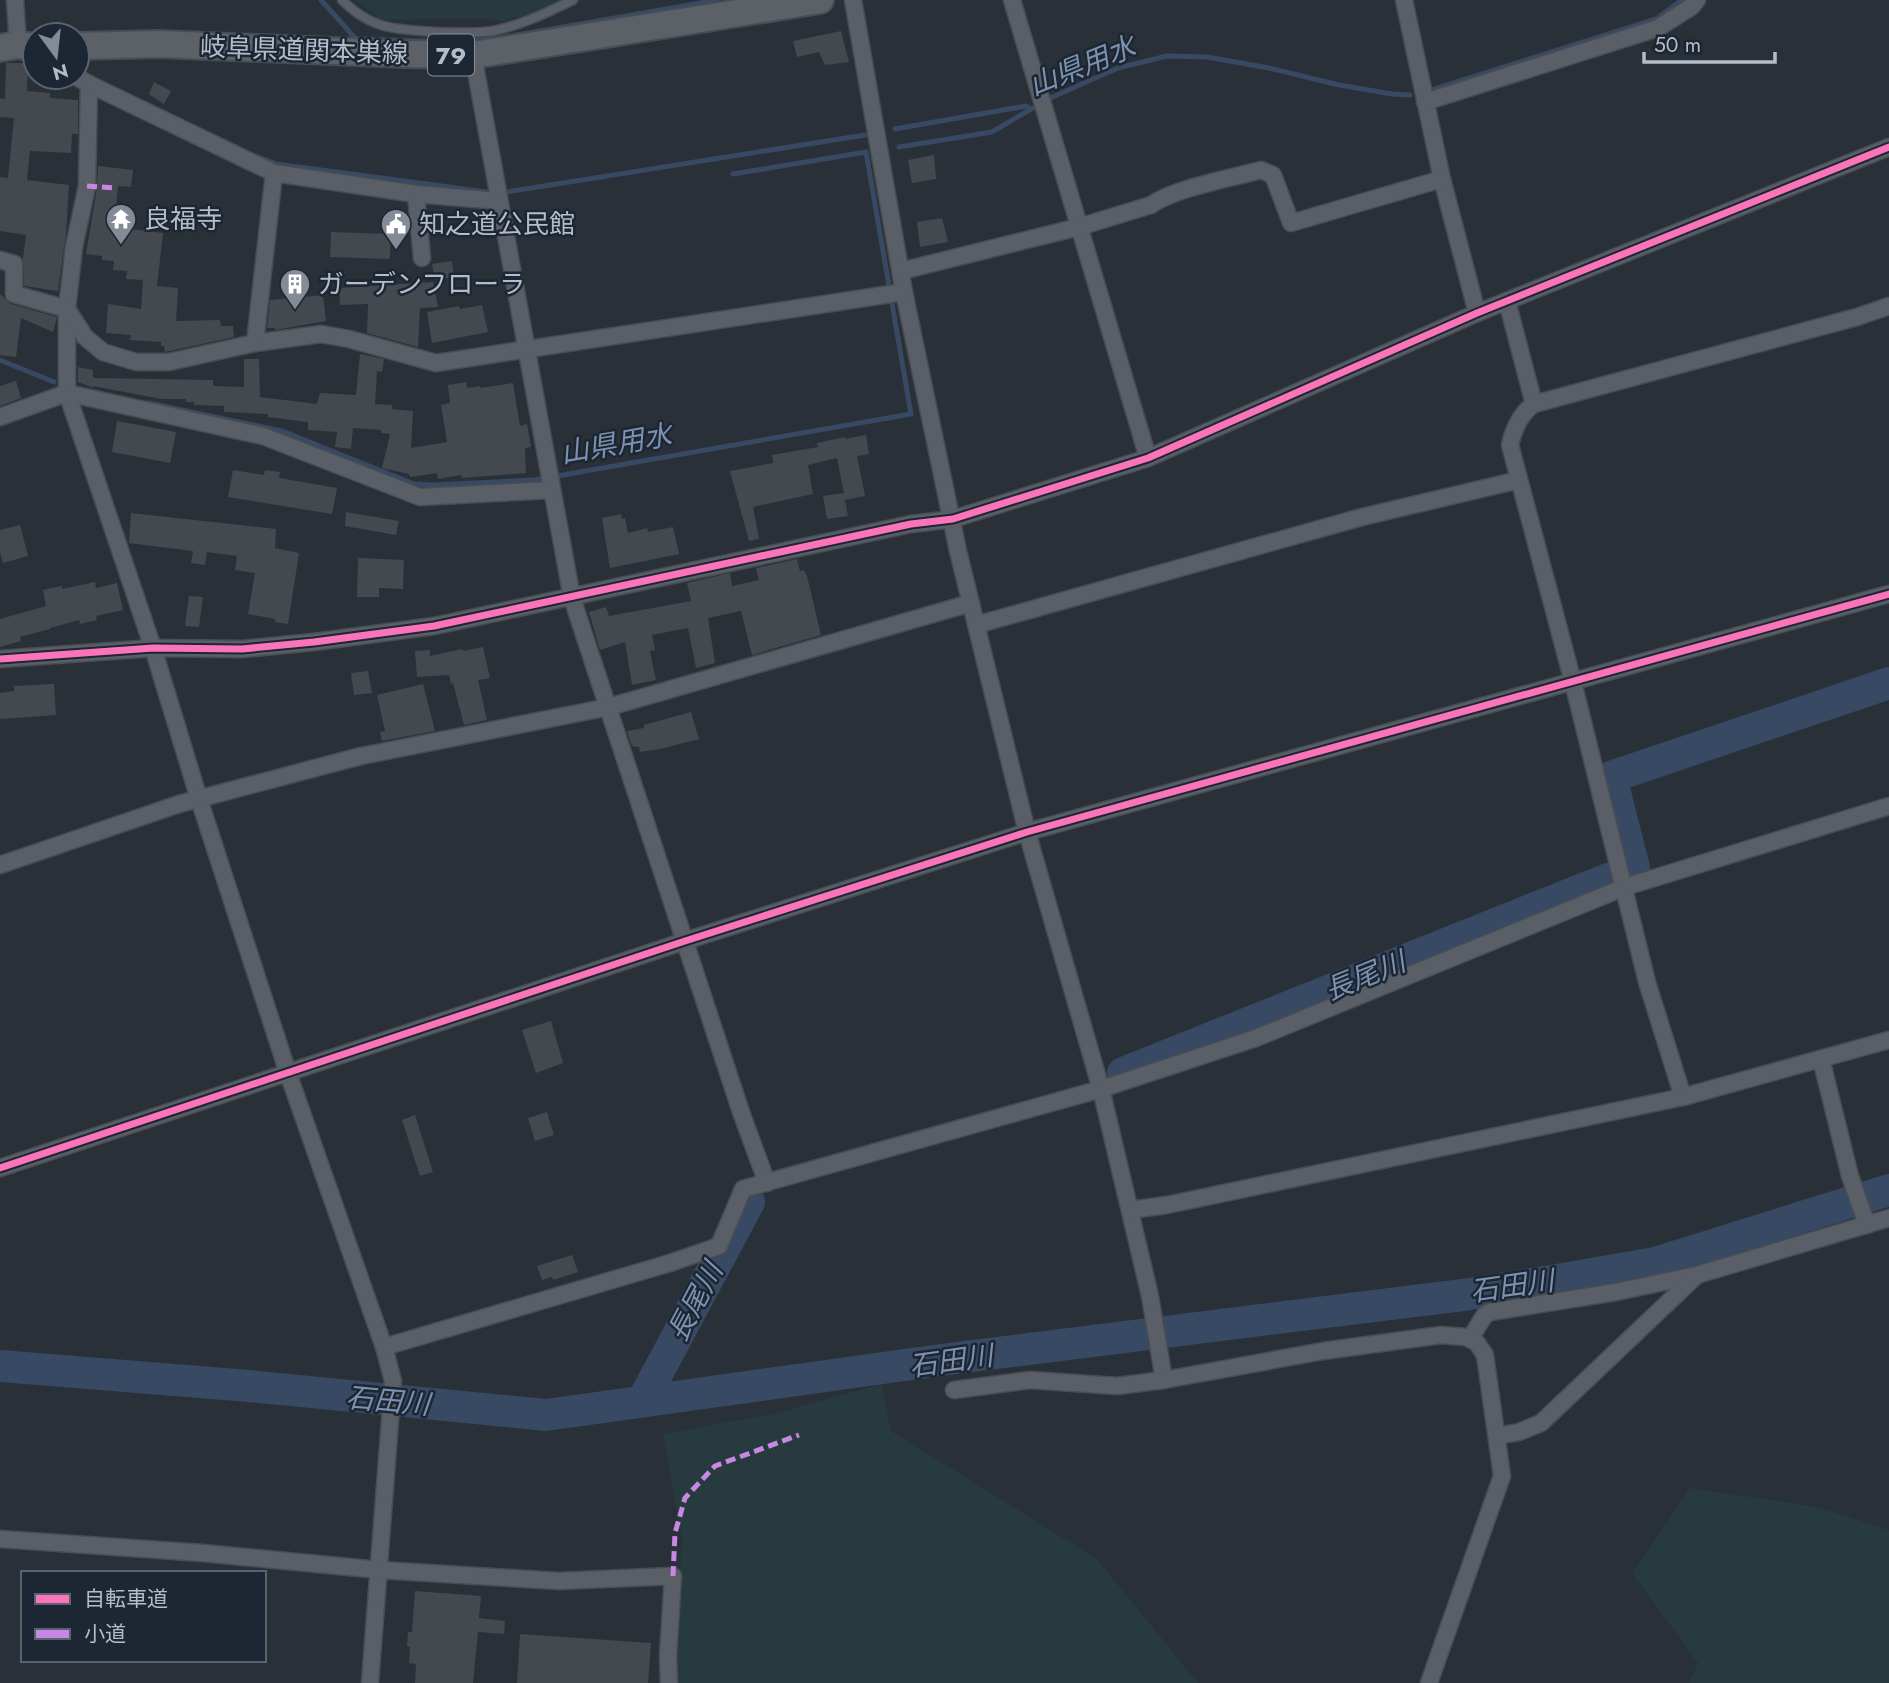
<svg xmlns="http://www.w3.org/2000/svg" width="1889" height="1683" viewBox="0 0 1889 1683" font-family="Jost,'Noto Sans JP',sans-serif">
<rect width="100%" height="100%" fill="#2a3038"/>
<g fill="#273a3e">
<path d="M355,0h233l-87,21 -17,-3 -102,2z"/>
<path d="M881,1384l10,47 206,128 101,124h-525l9,-144 -19,-105 114,-21z"/>
<path d="M1690,1488l128,19 71,23v153h-200l9,-20 -66,-90z"/>
</g>
<g fill="none" stroke-linecap="round" stroke-linejoin="round">
<g stroke="#384963" stroke-width="5">
<path d="M321,0l35,39 103,3 40,-4 218,-38"/>
<path d="M1428,91l228,-72 26,-19"/>
<path d="M895,129l131,-23 5,3"/>
<path d="M899,147l93,-15 56,-33 70,-31 49,-12 40,1 62,11 70,17 53,9 18,1"/>
<path d="M256,156l20,8 211,28"/>
<path d="M507,192l358,-57"/>
<path d="M0,360l54,22"/>
<path d="M149,403l133,28 132,53 20,1 100,-5 377,-66 -45,-262 -133,22"/>
</g>
<g stroke="#384963" stroke-width="32">
<path d="M1634,868l-23,-91 278,-94"/>
<path d="M1123,1073l485,-194"/>
<path d="M0,1366l249,20 297,29 402,-56 515,-64 88,-14 104,-18 234,-73"/>
<path d="M642,1402l107,-200"/>
</g>
</g>
<g fill="#444950">
<path d="M841,31l8,31 -24,3 -6,-13 -22,5 -4,-16z"/>
<path d="M6,63h22l-1,28 23,2v5l28,2v34h-6l-1,19 -41,-2 -3,29 42,5 -3,49 -8,57 -34,-5 -1,-28 3,-23 -26,-4v-54l8,1 6,-60 -14,-1v-19l5,1z"/>
<path d="M154,82l17,9 -7,13 -15,-10z"/>
<path d="M934,155l2,24 -24,4 -4,-23z"/>
<path d="M98,166l35,4 -2,17 -13,-1 -4,41 49,6 -6,53 21,2 -2,33 44,-1 1,6h12l1,11 -69,15 -1,-6h-3v-4l-31,-2 1,-5 -25,-2 2,-29 33,5 2,-29 -17,-1 1,-8 -14,-1 1,-9 -12,-1v-4l-16,-2 11,-66z"/>
<path d="M942,218l6,24 -28,5 -3,-25z"/>
<path d="M331,232l60,2 -1,23 -1,2 -59,-2z"/>
<path d="M452,261l2,16 -19,3 -3,-16z"/>
<path d="M433,282l5,25 -18,1 -2,39 -51,-14 1,-29 -28,1 -1,-17z"/>
<path d="M0,294l11,10 46,13 -4,15 -32,-14 -5,39 -16,-2z"/>
<path d="M323,295l3,26 -51,9v-2h-8l3,-28z"/>
<path d="M482,305l6,27 -56,11 -5,-31 32,-6 1,3z"/>
<path d="M360,354l24,5 -2,13 -5,-1 -2,33 17,1v4l21,2 -2,37 36,-6 -6,-37 9,-2 -2,-18 18,-3 1,6 13,-2v2l33,-5 7,43 7,-2 4,23 -6,1 1,25 -64,5 -1,-3 -23,4 -1,-6 -27,4 -1,-3 -27,-6 8,-34 -9,-1v-3l-28,-2 -2,21 -16,-2 2,-15 -29,-2v-8l-40,-5v-3l-44,-2v-6l-30,-1v-3h-8v-3h-25l-68,-13 1,2 -16,-6v-15l15,3v8l120,2v6l31,1v-28h15l1,38 57,7 3,-11 36,2z"/>
<path d="M16,381l5,17 -21,8v-20z"/>
<path d="M117,421l59,11 -6,31 -58,-11z"/>
<path d="M866,435l3,19 -12,2 8,40 -20,4 3,16 -21,3 -4,-23 21,-3 -7,-35 -29,7 5,29 -60,13 6,32 -10,2 -19,-70 43,-8 -1,-8 46,-8 -1,-4 28,-6v2z"/>
<path d="M233,470l31,5 1,-5 15,2 -1,6 58,10 -5,26 -104,-17z"/>
<path d="M346,512l53,9 -3,14 -51,-9z"/>
<path d="M131,513l145,16 -1,19 24,5 -11,71 -13,-2v-3l-27,-5 7,-41 -20,-3 2,-14 -30,-4 -2,13 -14,-2 2,-12 -64,-8z"/>
<path d="M621,514l1,5 3,-1 3,15 19,-5 1,4 25,-5 6,27 -69,14 -8,-50z"/>
<path d="M20,525l8,31 -25,7 -3,-11v-22z"/>
<path d="M358,558l46,2 -1,29 -24,-1v9h-22z"/>
<path d="M797,559l3,12 4,-1 3,6 14,59 -69,20 -11,-44 -33,7 7,45 -19,5 -8,-40 -36,7 3,15 -5,1 6,29 -24,5 -7,-43 -25,8 -11,-38 17,-5 3,9 82,-15 -4,-18 43,-10 2,13 27,-6 -3,-12z"/>
<path d="M95,582l1,6 21,-5 6,27 -27,6 1,4 -17,4 -1,-4 -29,8v1l-30,8 1,4 -21,6v-28l46,-13 -3,-16 19,-4v3z"/>
<path d="M189,596l14,1 -4,30 -14,-1z"/>
<path d="M483,647l7,31 -12,2 9,40 -23,5 -11,-42 -2,1 -2,-9 -32,2 -2,-26 15,-1v6l33,-7v2z"/>
<path d="M368,671l4,22 -18,2 -3,-22z"/>
<path d="M54,684l2,31 -56,4v-26l14,-2v-5z"/>
<path d="M423,684l12,47 -53,10 -2,-9 5,-1 -8,-36z"/>
<path d="M691,712l8,27 -39,10 -20,3 -1,-5 -7,-1 -5,-15 17,-3v-3z"/>
<path d="M551,1021l12,42 -27,10 -14,-43z"/>
<path d="M547,1112l7,23 -19,6 -7,-23z"/>
<path d="M415,1115l18,57 -13,4 -18,-56z"/>
<path d="M572,1255l6,17 -25,8 -1,-3 -10,3 -5,-14z"/>
<path d="M415,1591l66,5 -2,22 26,3 -1,13 -26,-2 -5,51h-58l1,-19 -7,-1 1,-16 -3,-1 1,-14h4z"/>
<path d="M520,1634l131,9 -3,40h-131z"/>
</g>
<g fill="none" stroke-linecap="round" stroke-linejoin="round">
<g stroke="#484c53" stroke-width="11">
<path id="service" d="M342,0c10,10 22,19 36,24 20,8 98,11 119,6 27,-6 51,-18 76,-30"/>
</g>
<g stroke="#484c53" stroke-width="19">
<g id="minor">
<path d="M15,0l3,45"/>
<path d="M853,0l51,292 54,259 69,281 74,257 49,207 14,84"/>
<path d="M1012,0l136,458"/>
<path d="M1404,0l38,179 35,134"/>
<path d="M473,55l99,543 169,514 26,71"/>
<path d="M77,77l12,7 -2,102 -13,61 -7,62v84l86,255 46,151 89,274 96,274 9,34 -23,302"/>
<path d="M89,84l185,89 142,21 83,7"/>
<path d="M1425,102l233,-74 33,-21 6,-7"/>
<path d="M416,194l6,64"/>
<path d="M0,260l14,4v30l53,15 18,28 18,15 33,10h33l86,-19 66,-9 28,5 87,24 468,-71"/>
<path d="M901,271l178,-44 72,-22c24,-17 80,-27 110,-35l12,5 18,48 151,-44"/>
<path d="M1507,301l27,103"/>
<path d="M255,343l19,-170"/>
<path d="M0,417l67,-24 196,43 157,61 132,-7"/>
<path d="M976,625l386,-108 157,-37"/>
<path d="M0,659l153,-11 89,1 72,-7 120,-16 477,-102 42,-5 195,-61 329,-145 412,-166"/>
<path d="M0,865l179,-61 182,-48 248,-49 362,-104"/>
<path d="M1821,1059l29,117 17,49"/>
<path d="M1683,1097l-36,-115 -74,-300 -63,-237c3,-15 11,-32 24,-41l323,-87 32,-11"/>
<path d="M0,1168l685,-227 342,-109 862,-238"/>
<path d="M1130,1210l37,-5 516,-108 206,-57"/>
<path d="M1470,1339l14,-23 6,-4 126,-20 81,-17"/>
<path d="M384,1347l286,-84 49,-17 24,-57 358,-100 155,-51 369,-151 264,-81"/>
<path d="M954,1390l76,-10 87,6 47,-6 159,-29 118,-16 25,2 11,6 8,12 17,121 -73,207"/>
<path d="M1497,1436l22,-4 22,-9 156,-148 192,-57"/>
<path d="M0,1539l203,14 177,17 179,11 114,-5 -5,80 1,27"/>
</g>
</g>
<g stroke="#484c55" stroke-width="30">
<g id="primary">
<path d="M77,46l82,-2 246,10 68,1 347,-55"/>
<path d="M0,48l18,-3 17,2"/>
</g>
</g>
<use href="#service" stroke="#5a5e66" stroke-width="8"/>
<use href="#minor" stroke="#5a5e66" stroke-width="16"/>
<use href="#primary" stroke="#5c6168" stroke-width="26"/>
<g stroke="#c787e3" stroke-width="5" stroke-dasharray="10 5" stroke-linecap="butt">
<path d="M87,186l28,2"/>
<path d="M673,1576l2,-43 10,-35 30,-32 84,-31"/>
</g>
<g stroke="#1d2633" stroke-width="11">
<g id="cycleway">
<path d="M0,659l153,-11 89,1 72,-7 120,-16 477,-102 42,-5 195,-61 329,-145 412,-166"/>
<path d="M0,1168l685,-227 342,-109 862,-238"/>
</g>
</g>
<use href="#cycleway" stroke="#fb73b8" stroke-width="7"/>
</g>
<defs>
<g id="temple-pin" transform="scale(1.575)"><path d="M0 17L-7.5 6A9.5 9.5 0 1 1 7.5 6Z" fill="#848b96" stroke="#1d2633"/><path d="M0-6L5-2H3V0L6.5 2.5H4V6H1.5V3h-3V6H-4V2.5H-6.5L-3 0V-2H-5Z" fill="#fff"/></g>
<g id="civic-pin" transform="scale(1.575)"><path d="M0 17L-7.5 6A9.5 9.5 0 1 1 7.5 6Z" fill="#848b96" stroke="#1d2633"/><path d="M-.6-6.5H3V-4.5H.6V-3L4-1V1h2V6H-6V1h2V-1L-.6-3ZM-1.2 2.5V6h2.4V2.5Z" fill="#fff"/></g>
<g id="building-pin" transform="scale(1.575)"><path d="M0 17L-7.5 6A9.5 9.5 0 1 1 7.5 6Z" fill="#848b96" stroke="#1d2633"/><path d="M-4-6H4V6H1V3H-1V6H-4ZM-2.5-4.3h1.7v1.8h-1.7ZM.8-4.3h1.7v1.8H.8ZM-2.5-1h1.7V.8h-1.7ZM.8-1h1.7V.8H.8Z" fill="#fff"/></g>
</defs>
<g fill-rule="evenodd">
<use href="#temple-pin" x="121" y="219"/>
<use href="#civic-pin" x="396" y="224"/>
<use href="#building-pin" x="295" y="284"/>
</g>
<g text-anchor="middle" dominant-baseline="central" stroke-width="5" stroke-linejoin="round" paint-order="stroke">
<rect fill="#1d2633" stroke="#878f9c" stroke-width="2" x="428" y="34.5" width="46" height="41" rx="5"/>
<g font-size="24" font-weight="bold" fill="#b4bcc9">
<text x="451" y="55">79</text>
</g>
<g font-size="26" fill="#b4bcc9" stroke="#1d2633">
<text transform="translate(304 50) rotate(2)">岐阜県道関本巣線</text>
</g>
<g font-size="26" fill="#b4bcc9" stroke="#1d2633" text-anchor="start">
<text x="144" y="219">良福寺</text>
<text x="419" y="224">知之道公民館</text>
<text x="318" y="284">ガーデンフローラ</text>
</g>
<g font-size="28" font-style="italic" fill="#7c92b1" stroke="#1d2633">
<text transform="translate(1082 66) rotate(-22)">山県用水</text>
<text transform="translate(616 444) rotate(-10)">山県用水</text>
<text transform="translate(1365 976) rotate(-22)">長尾川</text>
<text transform="translate(1512 1286) rotate(-8)">石田川</text>
<text transform="translate(695 1302) rotate(-62)">長尾川</text>
<text transform="translate(951 1361) rotate(-8)">石田川</text>
<text transform="translate(388 1401) rotate(5)">石田川</text>
</g>
</g>
<rect x="21" y="1571" width="245" height="91" fill="#1d2633" stroke="#59626f" stroke-width="2"/>
<rect x="35" y="1594" width="35" height="10" fill="#fb73b8" stroke="#59626f" stroke-width="2"/>
<text x="84" y="1606" font-size="21" fill="#b4bcc9">自転車道</text>
<rect x="35" y="1629" width="35" height="10" fill="#c787e3" stroke="#59626f" stroke-width="2"/>
<text x="84" y="1641" font-size="21" fill="#b4bcc9">小道</text>
<g transform="translate(56 56) rotate(165)"><circle r="33" fill="#1d2633" stroke="#59626f" stroke-width="2"/>
<path d="M0-5L12 26L0 18L-12 26Z" fill="#848b96"/>
<text y="-10" font-size="19" font-weight="bold" text-anchor="middle" fill="#b4bcc9">N</text>
</g>
<path d="M1644 52v10h131v-10" fill="none" stroke="#b4bcc9" stroke-width="3.5"/>
<text x="1654" y="52" font-size="21" fill="#b4bcc9" stroke="#1d2633" stroke-width="5" paint-order="stroke">50 m</text>
</svg>
